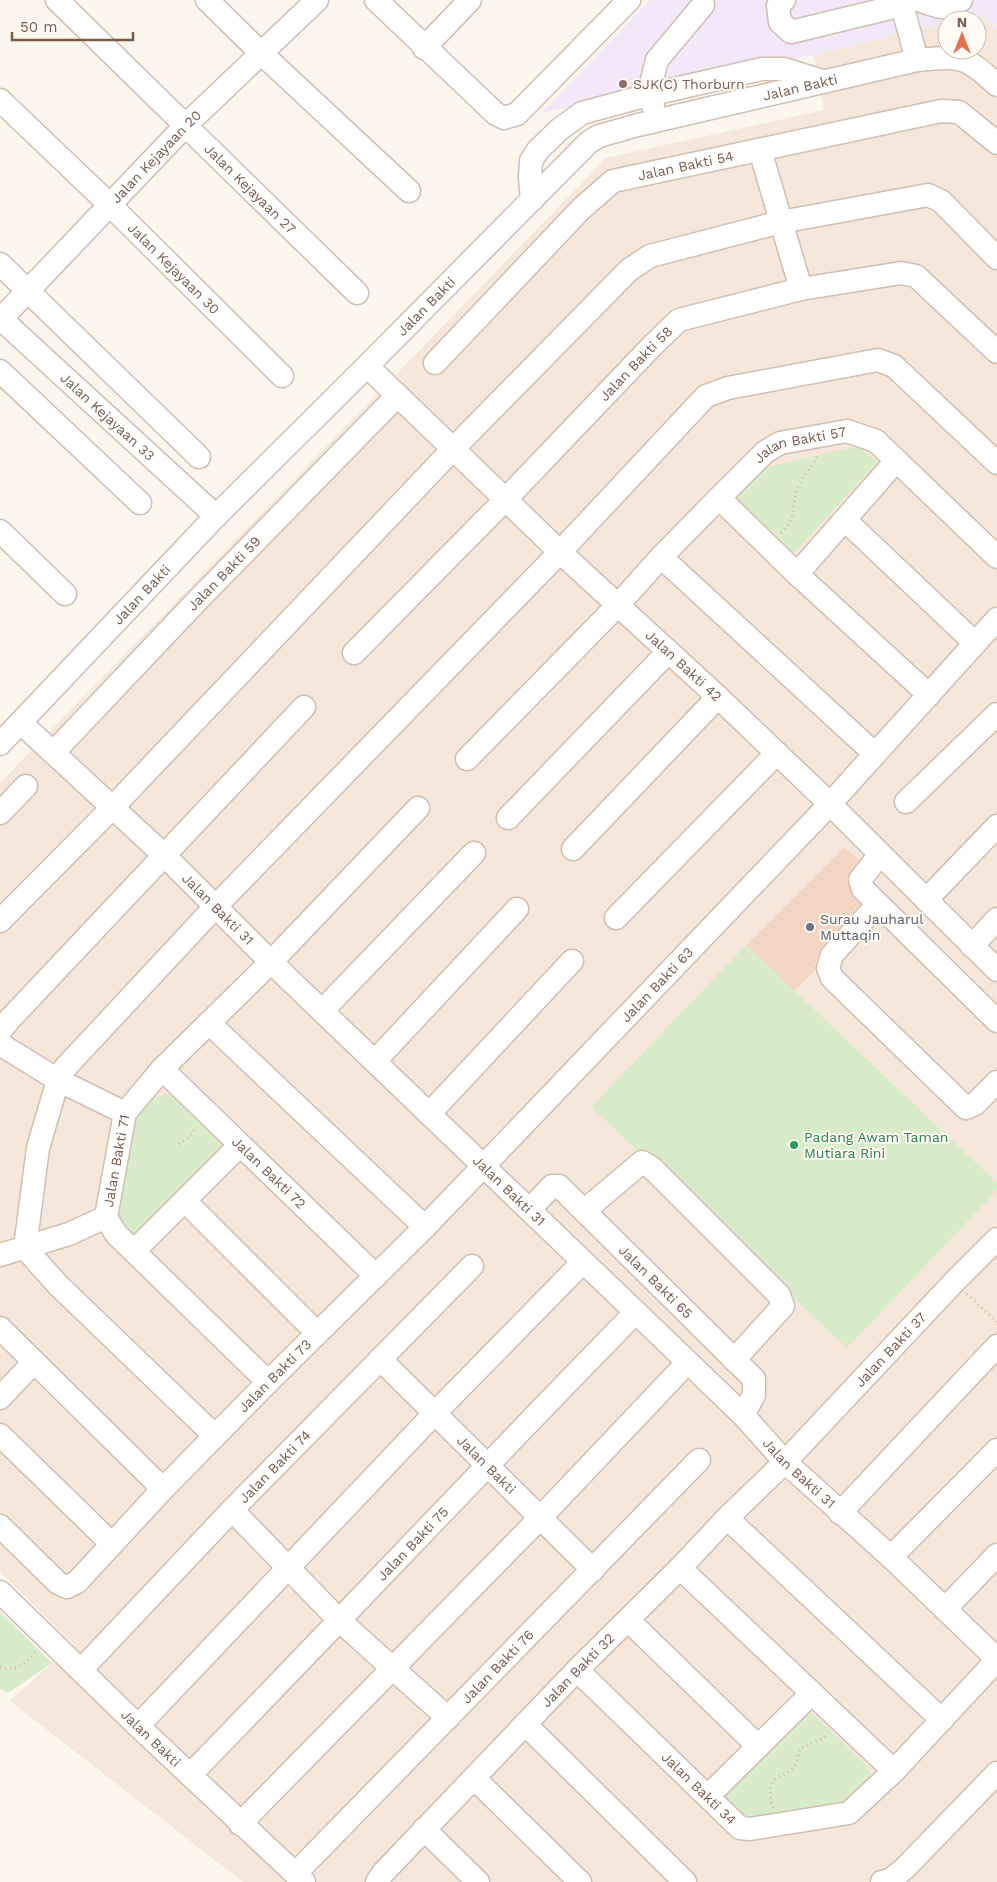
<svg xmlns="http://www.w3.org/2000/svg" width="997" height="1882" viewBox="0 0 997 1882" font-family="'Work Sans',sans-serif">
<rect width="100%" height="100%" fill="#fdf6ec"/>
<path fill="#f5e8da" d="M980,14l17,16v1852h-754l-233,-181 63,-57 -73,-72v-789l606,-625 218,-48 -10,-55 133,-33v28h30v-30h-21z"/>
<path fill="#f3e8fa" d="M650,0h347v30l-17,-16 -24,6h-9v2l-133,33 -273,58z"/>
<g fill="#d8ecc9">
<path d="M857,446l20,16 -87,96 -61,-59 34,-31z"/>
<path d="M746,945l251,238v7l-150,158 -256,-241z"/>
<path d="M166,1094l7,3 54,52 -90,90 -19,-24 -1,-13 21,-88 16,-16z"/>
<path d="M0,1612l52,51 -44,30 -8,-4z"/>
<path d="M806,1707l61,59 4,9 -1,4 -22,27 -97,18 -33,-31z"/>
</g>
<path fill="#f3d5c3" d="M844,847l15,13 -12,18 4,16 9,10 -38,42 -7,18 1,5 -22,22 -48,-46z"/>
<g fill="none" stroke-linecap="round" stroke-linejoin="round">
<g stroke="#d1beb0" stroke-width="25">
<g id="minor">
<path id="s1" d="M57,0l300,293"/>
<path d="M207,0l54,53 148,138"/>
<path d="M376,0l120,114 8,4 13,-4 112,-114"/>
<path d="M784,0l-6,6 2,16 11,10 111,-27 7,-5"/>
<path d="M919,0c15,6 29,12 42,0"/>
<path d="M902,5l15,55"/>
<path d="M424,48l46,-48"/>
<path id="s2" d="M0,100l110,105 172,171"/>
<path d="M653,106l-5,-11 9,-35 46,-55"/>
<path d="M760,150l41,139"/>
<path d="M532,200l-2,-22 1,-17 7,-11 22,-21 22,-16 66,-18 114,-26h22l38,12"/>
<path d="M0,264l199,193"/>
<path id="s3" d="M0,318l216,198"/>
<path id="s4" d="M0,320l186,-195 131,-125"/>
<path id="s5" d="M435,363l146,-154 32,-28 328,-70 18,1 38,31"/>
<path id="s6" d="M367,366l193,186 158,145 112,107 167,166"/>
<path d="M0,371l140,132"/>
<path d="M719,498l78,76 132,121"/>
<path d="M845,520l130,123"/>
<path d="M0,531l65,63"/>
<path d="M661,557l214,197"/>
<path d="M797,574l99,-113"/>
<path id="s7" d="M354,653l151,-153 147,-154 27,-26 122,-31 100,-16 15,3 81,76"/>
<path id="s8" d="M21,723l144,133 106,106 472,453 42,47 106,95 106,102"/>
<path id="s9" d="M0,744l216,-228 151,-150 222,-224 10,-6 39,-11 279,-65c45,-4 47,-5 80,25"/>
<path id="s10" d="M53,753l141,-149 203,-208"/>
<path id="s11" d="M467,759l151,-154 43,-48 58,-59 46,-46 15,-9 67,-12 29,10 121,116"/>
<path d="M906,802l91,-88"/>
<path d="M0,813l26,-27"/>
<path d="M508,818l160,-166"/>
<path d="M573,849l145,-152"/>
<path d="M880,854l-20,26 3,9 134,132"/>
<path d="M926,900l71,-74"/>
<path d="M877,905l-45,50 -4,13 4,10 134,130 9,-4 22,-22"/>
<path d="M616,918l161,-165"/>
<path d="M0,921l112,-113 342,-360 175,-178 21,-14 131,-34 147,-27 13,6 56,57"/>
<path d="M972,946l25,-27"/>
<path d="M322,1011l152,-158"/>
<path d="M209,1023l216,204"/>
<path d="M0,1031l9,-11 295,-313"/>
<path d="M0,1044l58,36 67,33"/>
<path d="M375,1061l142,-152"/>
<path id="s12" d="M162,1069l214,207"/>
<path d="M429,1114l143,-153"/>
<path d="M185,1201l132,132"/>
<path id="s13" d="M530,1209l22,-23h7l195,193v16l-11,20"/>
<path d="M584,1211l58,-49 10,6 127,127 4,11 -49,54"/>
<path d="M134,1251l106,-106"/>
<path d="M0,1255l69,-21 37,-17"/>
<path d="M0,1328l163,161"/>
<path id="s14" d="M380,1359l213,211"/>
<path id="s15" d="M268,1382l-152,-148 -10,-17 19,-104 37,-44 109,-107 147,-154"/>
<path d="M0,1398l34,-36"/>
<path d="M0,1435l112,109"/>
<path d="M215,1436l-158,-152 -32,-36 13,-100 20,-68 7,-12 150,-161 345,-355 146,-156 22,-8 150,-28 16,6 103,97"/>
<path d="M232,1510l108,111 108,97"/>
<path d="M840,1513l157,-167"/>
<path d="M727,1518l215,202"/>
<path id="s16" d="M0,1526l58,57 9,4 10,-5 86,-93 105,-107 157,-155 405,-423 167,-185"/>
<path d="M891,1557l106,-107"/>
<path d="M680,1568l214,203"/>
<path id="s17" d="M0,1592l138,134 166,156"/>
<path d="M945,1609l52,-54"/>
<path d="M628,1620l130,126"/>
<path id="s18" d="M81,1670l151,-160 240,-244"/>
<path id="s19" d="M577,1670l163,158 10,1 99,-16 45,-42 103,-111"/>
<path d="M525,1724l160,158"/>
<path d="M138,1726l297,-313 148,-151"/>
<path id="s20" d="M190,1775c150,-154 296,-310 446,-463"/>
<path d="M474,1778l106,104"/>
<path d="M708,1796l104,-103"/>
<path d="M240,1824l301,-307 147,-155"/>
<path d="M424,1829l54,53"/>
<path id="s21" d="M295,1874l404,-414"/>
<path id="s22" d="M377,1882l6,-9 194,-203 103,-102 47,-50 58,-56 169,-180 43,-43"/>
<path d="M882,1882l8,-2 15,-12 92,-95"/>
</g>
</g>
<g stroke="#d9b8a5" stroke-width="3" stroke-dasharray="1 4" stroke-linecap="butt">
<path d="M781,533c16,-14 10,-26 16,-44 5,-12 15,-22 21,-34"/>
<path d="M179,1144l10,-7 7,-9"/>
<path d="M967,1294l30,28"/>
<path d="M0,1667c18,4 24,-2 35,-15"/>
<path d="M773,1808c-3,-12 -7,-25 7,-32 5,-2 10,-4 14,-9 3,-4 4,-13 6,-19l22,-9 6,-5"/>
</g>
<use href="#minor" stroke="#fff" stroke-width="22"/>
</g>
<circle fill="#8d6e63" stroke="#fffaf3" stroke-width="2" cx="623" cy="84" r="5"/>
<circle fill="#6b7280" stroke="#fffaf3" stroke-width="2" cx="810" cy="927" r="5"/>
<circle fill="#2e9e5b" stroke="#fffaf3" stroke-width="2" cx="794" cy="1145" r="5"/>
<g text-anchor="middle" dominant-baseline="central" stroke-width="4" stroke-linejoin="round" paint-order="stroke">
<g font-size="14" fill="#785e54" stroke="#fffaf3" text-anchor="start">
<text x="633" y="84">SJK(C) Thorburn</text>
</g>
<g font-size="14" fill="#7a5c4d" stroke="#fffaf3">
<text stroke="none"><textPath href="#s9" startOffset="1061">Jalan Bakti</textPath></text>
<text stroke="none"><textPath href="#s4" startOffset="226">Jalan Kejayaan 20</textPath></text>
<text stroke="none"><textPath href="#s5" startOffset="329">Jalan Bakti 54</textPath></text>
<text stroke="none"><textPath href="#s1" startOffset="270">Jalan Kejayaan 27</textPath></text>
<text stroke="none"><textPath href="#s2" startOffset="242">Jalan Kejayaan 30</textPath></text>
<text stroke="none"><textPath href="#s9" startOffset="611">Jalan Bakti</textPath></text>
<text stroke="none"><textPath href="#s7" startOffset="404">Jalan Bakti 58</textPath></text>
<text stroke="none"><textPath href="#s3" startOffset="146">Jalan Kejayaan 33</textPath></text>
<text stroke="none"><textPath href="#s11" startOffset="464">Jalan Bakti 57</textPath></text>
<text stroke="none"><textPath href="#s10" startOffset="248">Jalan Bakti 59</textPath></text>
<text stroke="none"><textPath href="#s9" startOffset="206">Jalan Bakti</textPath></text>
<text stroke="none"><textPath href="#s6" startOffset="436">Jalan Bakti 42</textPath></text>
<text stroke="none"><textPath href="#s8" startOffset="271">Jalan Bakti 31</textPath></text>
<text stroke="none"><textPath href="#s16" startOffset="935">Jalan Bakti 63</textPath></text>
<text stroke="none"><textPath href="#s15" startOffset="289">Jalan Bakti 71</textPath></text>
<text stroke="none"><textPath href="#s12" startOffset="149">Jalan Bakti 72</textPath></text>
<text stroke="none"><textPath href="#s8" startOffset="676">Jalan Bakti 31</textPath></text>
<text stroke="none"><textPath href="#s13" startOffset="175">Jalan Bakti 65</textPath></text>
<text stroke="none"><textPath href="#s22" startOffset="740">Jalan Bakti 37</textPath></text>
<text stroke="none"><textPath href="#s16" startOffset="388">Jalan Bakti 73</textPath></text>
<text stroke="none"><textPath href="#s14" startOffset="150">Jalan Bakti</textPath></text>
<text stroke="none"><textPath href="#s18" startOffset="281">Jalan Bakti 74</textPath></text>
<text stroke="none"><textPath href="#s8" startOffset="1081">Jalan Bakti 31</textPath></text>
<text stroke="none"><textPath href="#s20" startOffset="321">Jalan Bakti 75</textPath></text>
<text stroke="none"><textPath href="#s21" startOffset="290">Jalan Bakti 76</textPath></text>
<text stroke="none"><textPath href="#s22" startOffset="292">Jalan Bakti 32</textPath></text>
<text stroke="none"><textPath href="#s17" startOffset="210">Jalan Bakti</textPath></text>
<text stroke="none"><textPath href="#s19" startOffset="170">Jalan Bakti 34</textPath></text>
</g>
<g font-size="14" fill="#5b616d" stroke="#fffaf3" text-anchor="start">
<text x="820" y="919">Surau Jauharul<tspan x="820" dy="16">Muttaqin</tspan></text>
</g>
<g font-size="14" fill="#27864d" stroke="#fffaf3" text-anchor="start">
<text x="804" y="1137">Padang Awam Taman<tspan x="804" dy="16">Mutiara Rini</tspan></text>
</g>
</g>
<g transform="translate(962 35)"><circle r="24" fill="#fffaf3" stroke="#cabbb1"/>
<path d="M0-4L9 19L0 12L-9 19Z" fill="#e76f51"/>
<text y="-8" font-size="14" font-weight="bold" text-anchor="middle" fill="#7a5c4d">N</text>
</g>
<path d="M12 32v8h121v-8" fill="none" stroke="#7a5c4d" stroke-width="2.5"/>
<text x="20" y="32" font-size="15" fill="#7a5c4d" stroke="#fffaf3" stroke-width="4" paint-order="stroke">50 m</text>
</svg>
